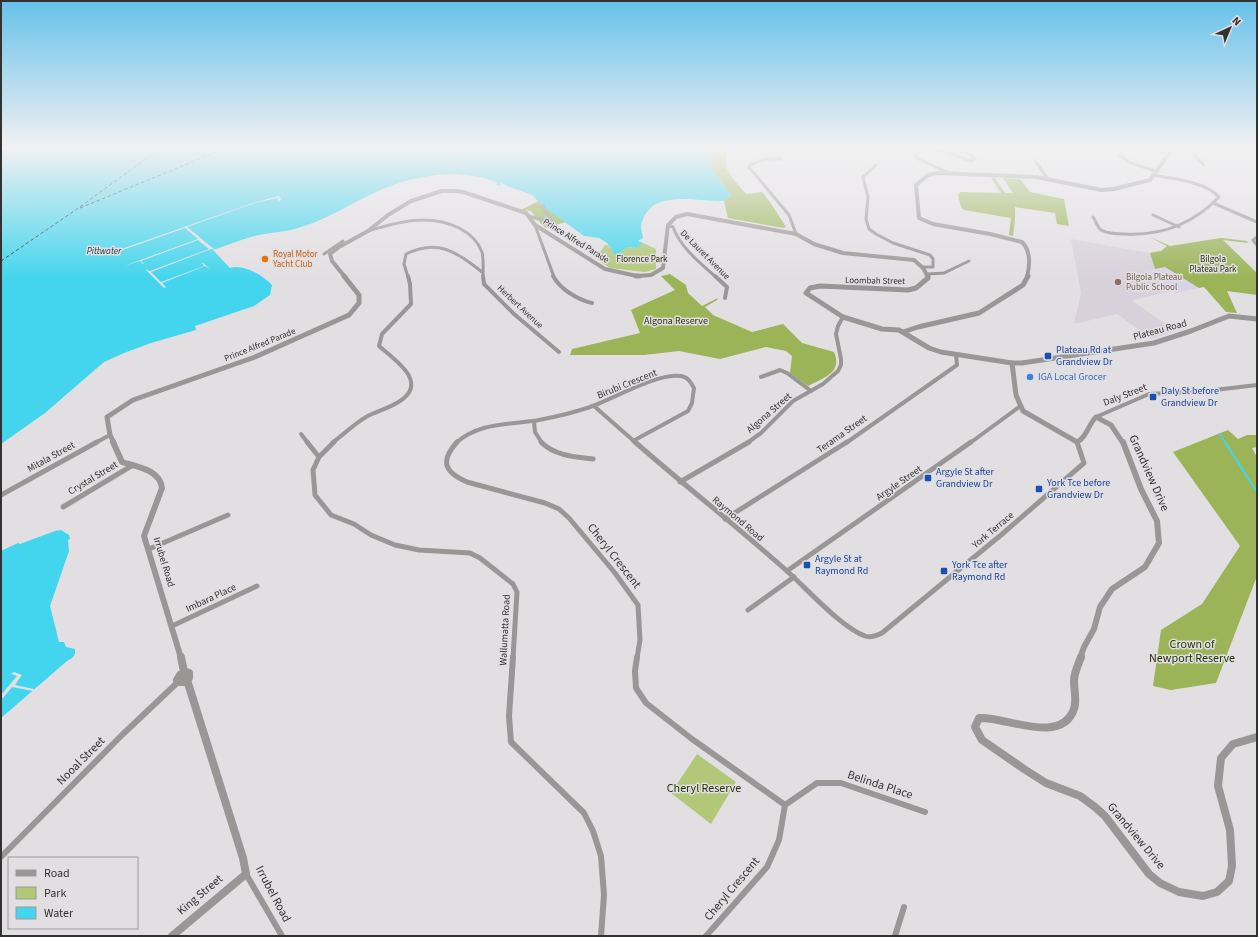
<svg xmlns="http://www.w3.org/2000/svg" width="1258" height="937" viewBox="0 0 1258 937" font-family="'Source Sans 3',sans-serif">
<rect width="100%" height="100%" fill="#e2dfe3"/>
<path fill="#d8d1db" d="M1071,239l79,14 5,16 -11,3 28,19 -39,9v1l42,30 -23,8 -35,-25 -43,10 7,-31z"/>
<path fill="#d9d3e8" d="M1165,267l34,21 -23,5 -33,-21z"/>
<g fill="#b0c877">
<path d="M643,243l13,6v20l-11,3 -35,-4 -14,-10 9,-13h3l7,7 -2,2 3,1 12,-8 9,1z"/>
<path d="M697,754l39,28 -25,42 -40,-31z"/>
</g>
<g fill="#9ab457">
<path d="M708,148h21l-2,3 -1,16 7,12 13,15 16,-2 8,10 16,25 -3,1 -55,-10 -4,-17 7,-6 -20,-27z"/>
<path d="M991,178h4l10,15h8l-10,-15 17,1 10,13 34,7 5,27 -12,-2 -2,-11 -40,-6v12l-2,17 -4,-1 2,-17 -47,-8 -3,-3 -3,-12 2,-3 41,1z"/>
<path d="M538,201l28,21 -20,6 -5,-4 -10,-13 -10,-1z"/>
<path d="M1150,237l20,9 51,-8 26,3 1,2 -25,-3 34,33v22l-30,-4 10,22 -11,-1 -22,-25 -5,1 -34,-21 -10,2 -5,-16 11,-2 6,-5z"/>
<path d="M670,274l16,11 2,8 14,13 16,-8 -1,2 -12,7 8,8 39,17 31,-8 19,19 32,9c9,21 -11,26 -26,34l-18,-13 2,-17 -6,-5 -20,-4 -46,12 -41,-8 -35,4h-74l2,-6 68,-16 -9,-23 44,-20 -14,-14z"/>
<path d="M1228,430l10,9 9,-4h10v12l-5,1 5,9v119l-41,107 -45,7 -18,-4 8,-56 41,-26 38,-58 -67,-94z"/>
</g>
<g fill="#43d5ed">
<path d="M1,148h707l3,20 20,27 -7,6c-26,1 -72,-13 -82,21 -2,4 0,11 1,16l-5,3 5,2 -6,5 -9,-1 -12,8 -3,-1 1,-2 -7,-9 -8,-5 -15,-2 -41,-30 -11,-11 -25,-9 -7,-4 -1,1 3,1 -4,2 -3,-2 3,-1c-38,-16 -84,-8 -120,8 -26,12 -50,28 -77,36 -14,5 -28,5 -42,8 -15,3 -31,10 -46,15l17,18c14,-5 33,8 42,17l-2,10 -16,11 -59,20 1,4 -45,13 -27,10 -20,9 -59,51 -44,31z"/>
<path d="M61,530l8,5 1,4 -2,1 1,11 -19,55 9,36h5l2,5 9,2v5l-3,4 -5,3 -66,57v-167l17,-8 2,1 35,-13z"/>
</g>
<g fill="#e2dfe3">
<path d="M279,196l2,4 -2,1 -2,-3 -22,5 -68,24 28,23 -4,-1 -60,23 10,10 43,-16 -2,-3h1l7,6 -5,-3 -43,17 4,4 -2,1 -19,-19 5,2 59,-22 -11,-9 -57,21 3,3h-1l-3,-3 -16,5 74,-27 -13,-11 -74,26 -1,-1 143,-50z"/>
<path d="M14,672l8,3 -7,10 19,4 -1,2 -21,-4 -9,11h-2v-3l16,-19 -6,-2z"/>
</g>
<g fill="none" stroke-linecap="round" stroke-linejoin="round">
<path stroke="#43d5ed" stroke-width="1.5" d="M1219,434l7,9"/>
<path stroke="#43d5ed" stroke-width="2" d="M1225,442l32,50"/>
<g stroke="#223a3e" stroke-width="1" stroke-dasharray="3.5 2.5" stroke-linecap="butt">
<path d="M80,208l146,-60"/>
<path d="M1,261l76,-52 84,-61"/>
</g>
<g stroke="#989795" stroke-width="3">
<path d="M1154,148l13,7"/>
<path d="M1188,148l16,17"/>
<path d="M1119,155l12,8 24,8"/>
<path d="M781,159h-16l-15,6 -1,2 40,48 7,19"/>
<path d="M1035,161l13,18"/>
<path d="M876,165l-13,12 5,20 -2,22 3,10 7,5 17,9 37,12 3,4v8h-10"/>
<path d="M952,174l-34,-15 -4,-4c19,-13 37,0 57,6l4,-2 -7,-6 -12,-5"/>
<path d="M1213,203l44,19"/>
<path d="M1153,215l26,12"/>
<path d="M529,216l24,7 1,-1 -8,-9 -3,-7"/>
<path d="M1093,217c3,4 4,10 8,13 7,4 16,4 24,4 38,2 68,-10 94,-37 -15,-16 -45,-18 -66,-22"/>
<path d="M535,225l19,52"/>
<path d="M668,225l5,2c7,20 27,36 43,50"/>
<path d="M368,231c30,-9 61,-18 91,-3 10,5 19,13 23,24 2,8 1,17 1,25"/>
<path d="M1257,237l-4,3 4,5"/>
<path d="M324,254l19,-13"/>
<path d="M928,274l16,-1 25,-12"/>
<path d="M408,277l-4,-13 2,-10c32,-16 50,-2 76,18"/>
</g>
<g stroke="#989795" stroke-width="4">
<path d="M483,276l1,8 30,30 45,38"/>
<path d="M553,276c7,13 25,24 39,27"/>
<path d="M715,276l12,11 -2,11"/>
<path d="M761,377l19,-7 7,3 24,18"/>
<path d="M594,406l42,37"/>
<path d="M1096,417l53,-23 57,-3 51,-6"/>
<path d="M534,421l1,11 7,11"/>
<path d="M301,434l7,9"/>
<path d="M95,443l15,-8"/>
<path d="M332,443c11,-8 22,-19 34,-26 11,-6 24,-9 34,-16 29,-19 -5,-41 -21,-55l3,-12 29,-30 -1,-20 -2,-8"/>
<path d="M456,443c23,-21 54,-18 83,-23 16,-3 33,-7 48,-12 25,-8 68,-35 94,-32 7,1 10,7 13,12l-2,15 -4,8 -55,30"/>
<path d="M747,443l14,-10 32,-32 30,-17 15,-13 3,-6v-6l-5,-25 2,-8 5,-9"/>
<path d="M846,443l111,-78 -1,-10"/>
<path d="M970,443l49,-36"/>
</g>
<g stroke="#989795" stroke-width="5">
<path d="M307,442l12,15"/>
<path d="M334,442l-15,15 -6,13 2,25 16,20 23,9 17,11 24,10 24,5 51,3 10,5 33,26 4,8 -4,66"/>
<path d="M457,442c-17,19 -13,30 10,40l78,21 14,6 10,9 46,55 23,32 2,35 -3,18"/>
<path d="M541,442c14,14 34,15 52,17"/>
<path d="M635,442c50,44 103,85 153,130 19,17 54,56 77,64 6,2 11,0 17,-3l119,-98 83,-72 -7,-21"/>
<path d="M680,482l69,-40"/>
<path d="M1,495l96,-53"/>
<path d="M63,507l70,-42"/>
<path d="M725,519l122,-77"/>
<path d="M149,549l79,-34"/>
<path d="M787,571l184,-129"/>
<path d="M748,610l46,-33"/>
<path d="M172,626l85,-40"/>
</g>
<g stroke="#989795" stroke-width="6">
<path d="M513,657l-4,59 2,26 73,71 9,18 8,25 3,39 -3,41"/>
<path d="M637,657l-2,14 1,17 10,15 46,36 93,66 -6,35 -12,27 -61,69"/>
<path d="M785,805l32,-22h24l84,29"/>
<path d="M1,857l121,-122 56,-53"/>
<path d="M246,874l36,62"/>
<path d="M895,936l9,-29"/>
</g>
<g stroke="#989795" stroke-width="4">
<path d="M345,277l-13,-16 -2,-7 9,-7 29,-16 20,-16 23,-14 31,-10h13l8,1 63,21 9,12 70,44 32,7 14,-1 12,-7 5,-43 8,-8 11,-3 109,20 18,10 29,9 71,7 9,8 5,9"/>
<path d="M1027,277c3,-12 4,-26 -5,-35l-32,-8 -57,-10 -14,-6 -3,-33 12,-10 9,-2 99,4 66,13 12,-1 36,-9 23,-32"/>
</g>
<g stroke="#989795" stroke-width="5">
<path d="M636,276h3"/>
<path d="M928,276v2l-12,10 -8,2 -88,-4 -10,2 -4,5 37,24 39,12 17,1 30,18 12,4 71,11h10l132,-20 37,-12 38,-15 28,3"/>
<path d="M903,332l15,-5 61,-14 44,-28 5,-9"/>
<path d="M1012,363l4,32 7,16 54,31c10,-5 11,-17 19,-25l15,8 12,18"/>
<path d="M114,443l-4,-8 -3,-18 26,-17 122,-43 94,-42 10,-12v-8l-15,-19"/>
</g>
<g stroke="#989795" stroke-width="6">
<path d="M113,442l9,20c16,5 38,8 40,26l-18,48 37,122"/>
<path d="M1080,658l4,-11 10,-18 6,-22 12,-18 33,-22 14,-24 -2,-22 -16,-32 -18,-47"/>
</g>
<g stroke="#989795" stroke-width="8">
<path d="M181,657l3,15"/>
<path d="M1081,657c-3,8 -7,16 -7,24 0,9 3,20 0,28 -13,37 -69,7 -95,9l-4,9 7,13 42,29 22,14 34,13 15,11 10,9 44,58 11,9 19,9 24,4 14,-4 12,-11 3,-15 -2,-36 -12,-44 3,-28 12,-14 24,-7"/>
<path d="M185,672l4,1v5l-4,4h-6l-2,-2 3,-5z"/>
<path d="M172,936l74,-62 -3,-16 -56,-178"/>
</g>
</g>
<linearGradient id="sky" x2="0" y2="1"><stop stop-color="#66c1ea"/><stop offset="0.53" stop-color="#f2f1f2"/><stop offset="1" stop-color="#f2f1f2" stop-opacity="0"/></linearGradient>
<rect width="1258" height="279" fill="url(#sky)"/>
<circle fill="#e8710a" stroke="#e2dfe3" stroke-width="1.5" cx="265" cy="259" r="4"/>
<circle fill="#8d6e63" stroke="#e2dfe3" stroke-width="1.5" cx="1118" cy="282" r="4"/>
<g fill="#1a4fb4" stroke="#e2dfe3" stroke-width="1.5">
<rect x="1044" y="352" width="8" height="8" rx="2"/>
<rect x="1149" y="393" width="8" height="8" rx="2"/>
<rect x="924" y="474" width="8" height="8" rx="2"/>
<rect x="1035" y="485" width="8" height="8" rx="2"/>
<rect x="803" y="561" width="8" height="8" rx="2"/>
<rect x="940" y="567" width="8" height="8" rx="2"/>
</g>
<circle fill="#3f7fe0" stroke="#e2dfe3" stroke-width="1.5" cx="1030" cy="377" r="4"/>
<g text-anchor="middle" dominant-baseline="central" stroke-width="3" stroke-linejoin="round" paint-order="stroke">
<g font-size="9" fill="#333233" stroke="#e2dfe3">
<text transform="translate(576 241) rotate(32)">Prince Alfred Parade</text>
<text transform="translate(705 255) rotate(45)">De Lauret Avenue</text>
<text transform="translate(875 281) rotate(1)">Loombah Street</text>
<text transform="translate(520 307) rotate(43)">Herbert Avenue</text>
<text transform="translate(260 345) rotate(-22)">Prince Alfred Parade</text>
</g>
<g font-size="9" font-style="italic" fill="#223a3e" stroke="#e2dfe3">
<text x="104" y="251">Pittwater</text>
</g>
<g font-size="9" fill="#c56008" stroke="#e2dfe3" text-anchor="start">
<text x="273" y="254">Royal Motor<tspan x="273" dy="10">Yacht Club</tspan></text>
</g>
<g font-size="9" fill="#273109" stroke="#e2dfe3">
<text x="642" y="259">Florence Park</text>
<text x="1213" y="259">Bilgola<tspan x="1213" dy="10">Plateau Park</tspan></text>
</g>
<g font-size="9" fill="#785e54" stroke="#e2dfe3" text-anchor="start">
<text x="1126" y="277">Bilgola Plateau<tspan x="1126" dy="10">Public School</tspan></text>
</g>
<g font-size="10" fill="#273109" stroke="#e2dfe3">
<text x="676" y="321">Algona Reserve</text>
</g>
<g font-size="10" fill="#333233" stroke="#e2dfe3">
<text transform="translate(1160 330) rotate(-15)">Plateau Road</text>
<text transform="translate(627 384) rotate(-22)">Birubi Crescent</text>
<text transform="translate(1125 395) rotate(-21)">Daly Street</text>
<text transform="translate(769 413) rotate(-41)">Algona Street</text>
<text transform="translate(842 434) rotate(-35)">Terama Street</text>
<text transform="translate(51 457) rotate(-29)">Mitala Street</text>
<text transform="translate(93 478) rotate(-31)">Crystal Street</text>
<text transform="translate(899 483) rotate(-35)">Argyle Street</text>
<text transform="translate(738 519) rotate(40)">Raymond Road</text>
<text transform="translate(993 530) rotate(-40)">York Terrace</text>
<text transform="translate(164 562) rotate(73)">Irrubel Road</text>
<text transform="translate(211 598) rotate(-25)">Imbara Place</text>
<text transform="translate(505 630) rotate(-87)">Wallumatta Road</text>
</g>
<g font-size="10" fill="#164399" stroke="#e2dfe3" text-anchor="start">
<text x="1056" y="350">Plateau Rd at<tspan x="1056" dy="12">Grandview Dr</tspan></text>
<text x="1161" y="391">Daly St before<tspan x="1161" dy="12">Grandview Dr</tspan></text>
<text x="936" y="472">Argyle St after<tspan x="936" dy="12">Grandview Dr</tspan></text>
<text x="1047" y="483">York Tce before<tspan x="1047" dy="12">Grandview Dr</tspan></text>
<text x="815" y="559">Argyle St at<tspan x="815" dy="12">Raymond Rd</tspan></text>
<text x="952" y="565">York Tce after<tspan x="952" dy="12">Raymond Rd</tspan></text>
</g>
<g font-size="10" fill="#366cbe" stroke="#e2dfe3" text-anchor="start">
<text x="1038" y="377">IGA Local Grocer</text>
</g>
<g font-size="12" fill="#333233" stroke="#e2dfe3">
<text transform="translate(1149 473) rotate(66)">Grandview Drive</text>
<text transform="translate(614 556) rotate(52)">Cheryl Crescent</text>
<text transform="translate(81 761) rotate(-45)">Nooal Street</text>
<text transform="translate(880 785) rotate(18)">Belinda Place</text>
<text transform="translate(1136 836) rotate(50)">Grandview Drive</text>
<text transform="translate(732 889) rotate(-50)">Cheryl Crescent</text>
<text transform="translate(273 894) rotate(62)">Irrubel Road</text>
<text transform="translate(200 895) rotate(-40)">King Street</text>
</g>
<g font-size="12" fill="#273109" stroke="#e2dfe3">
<text x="1192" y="644">Crown of<tspan x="1192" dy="14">Newport Reserve</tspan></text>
<text x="704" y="788">Cheryl Reserve</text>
</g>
</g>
<rect width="1258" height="937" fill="none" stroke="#333233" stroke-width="4"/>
<rect x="8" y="857" width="130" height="72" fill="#e2dfe3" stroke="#9c9a9d"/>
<rect x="16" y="870" width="20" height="6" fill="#989795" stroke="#9c9a9d"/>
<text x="44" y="877" font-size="12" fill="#333233">Road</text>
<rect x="16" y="887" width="20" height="12" fill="#b0c877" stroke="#9c9a9d"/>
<text x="44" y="897" font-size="12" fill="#333233">Park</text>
<rect x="16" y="907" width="20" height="12" fill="#43d5ed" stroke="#9c9a9d"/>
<text x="44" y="917" font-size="12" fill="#333233">Water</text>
<g transform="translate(1230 28) rotate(44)" stroke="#e2dfe3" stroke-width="3" paint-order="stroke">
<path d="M0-3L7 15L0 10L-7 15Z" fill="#333233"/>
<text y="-6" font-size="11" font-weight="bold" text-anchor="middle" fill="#333233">N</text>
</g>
</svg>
